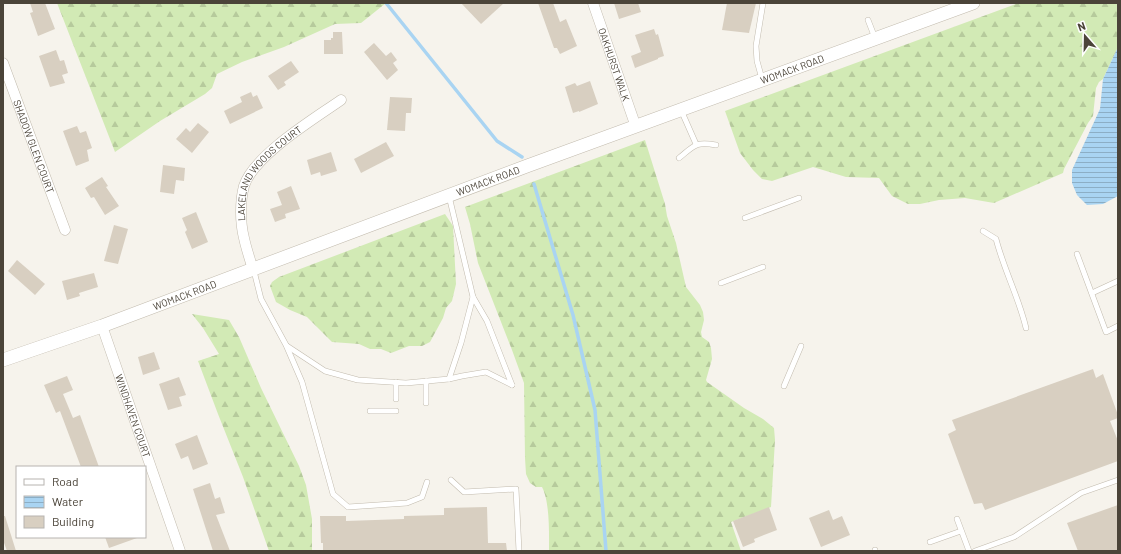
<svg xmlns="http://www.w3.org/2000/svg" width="1121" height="554" viewBox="0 0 1121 554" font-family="Barlow,sans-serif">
<defs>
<pattern id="forest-firs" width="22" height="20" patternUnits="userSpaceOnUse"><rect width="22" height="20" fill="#d2eab5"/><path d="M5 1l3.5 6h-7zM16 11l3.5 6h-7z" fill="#b6ca9c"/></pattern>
<pattern id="water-rules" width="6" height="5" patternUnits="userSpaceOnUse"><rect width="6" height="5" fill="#a9d4f2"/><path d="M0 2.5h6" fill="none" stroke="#8caec5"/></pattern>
</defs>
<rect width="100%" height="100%" fill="#f6f3ec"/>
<g fill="url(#forest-firs)">
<path d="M57,3h329l-25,20 -26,1 -51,23 -42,15 -25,12 -5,14 -7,6 -45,27 -45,31z"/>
<path d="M1019,3h99v44l-15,32 -4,3 -3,6 -3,28 -5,7 -24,46 -1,4 -69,30 -29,-5 -26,2 -19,4h-12l-16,-8 -13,-18 -33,-1 -33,-10 -41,14 -10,-2 -9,-9 -13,-17 -15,-42z"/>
<path d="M645,140l20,64 2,12 9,27 10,44 14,18 3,7 1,8 -3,12 1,5 7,5 2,6 1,11 -6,21 1,2 37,26 19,11 11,9 1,12 -4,67 -40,15 10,29h-192c0,-17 1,-49 -7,-64h-6l-6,-4 -4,-9 -1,-16 -1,-75 -12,-33 -34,-87 -8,-39 -5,-17z"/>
<path d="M445,214l8,12 3,58 -4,17 -6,7 -3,10 -13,24 -8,4h-13l-18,7 -10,-4h-11l-11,-5 -27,-2 -25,-25 -17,-7 -14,-8 -6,-16 2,-4 7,-5z"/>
<path d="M192,314l37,6 10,17 22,51 38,78 7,19 6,34v32h-43l-26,-74 -25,-63 -20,-53 21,-7 -16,-26z"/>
</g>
<path fill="url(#water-rules)" d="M1118,47v149l-15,8 -16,1 -10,-10 -5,-12v-13l28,-61 3,-30z"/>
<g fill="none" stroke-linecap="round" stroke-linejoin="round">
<g stroke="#a9d4f2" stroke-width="3.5">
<path d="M386,3l111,138 25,16"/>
<path d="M534,184l39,131 22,95 11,141"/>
</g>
</g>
<g fill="#d8cfc1">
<path d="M30,3h15l10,26 -17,7 -8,-23 3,-1z"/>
<path d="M461,3h43l-23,21z"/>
<path d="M538,3h15l7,19 6,-3 11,27 -17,8 -3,-6h-3z"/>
<path d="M614,3h24l3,9 -22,7z"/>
<path d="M727,3h29l-7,30 -27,-3z"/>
<path d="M654,29l2,6 2,-1 6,22 -6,2v1l-23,9 -4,-12 10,-4 -6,-17z"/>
<path d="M333,32h9l1,22h-19v-14h7v-2h2z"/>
<path d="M374,43l12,13 5,-4 6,8 -4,3 5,7 -11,10 -23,-28z"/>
<path d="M56,50l4,11 4,-1 4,13 -6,2 3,8 -15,4 -11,-31z"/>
<path d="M291,61l8,11 -15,10 2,3 -8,5 -10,-14z"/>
<path d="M590,81l8,23 -19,8v-1l-6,2 -8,-26 10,-4 2,3z"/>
<path d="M251,92l2,5 4,-2 6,13 -33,16 -6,-13 18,-9 -2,-5z"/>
<path d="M390,97l22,1 -1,15h-5l-1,18 -18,-1z"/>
<path d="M198,123l11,9 -17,21 -16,-14 10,-11 4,4z"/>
<path d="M77,126l3,7 6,-2 6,17 -5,2 2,11 -13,5 -13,-35z"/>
<path d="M386,142l8,14 -33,17 -7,-14z"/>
<path d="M331,152l6,19 -16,5 -1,-4 -9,3 -4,-15z"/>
<path d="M163,165l22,3 -1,13 -8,-1 -2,14 -14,-2z"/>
<path d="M102,177l6,9 -2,1 13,19 -14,9 -11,-18 -3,1 -6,-10z"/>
<path d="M291,186l9,23 -15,5 1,4 -11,4 -5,-13 12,-4 -5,-13z"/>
<path d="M196,212l12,30 -16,7 -7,-17 2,-2 -5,-12z"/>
<path d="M114,225l14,4 -10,35 -14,-3z"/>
<path d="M17,260l28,24 -10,11 -27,-24z"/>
<path d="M94,273l4,14 -19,6 1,3 -13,4 -5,-19z"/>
<path d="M154,352l6,17 -17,6 -5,-18z"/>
<path d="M1093,369l3,9 7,-4 15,41v3l-8,3 8,20v20l-133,49 -3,-7 -8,1 -26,-70 8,-4 -4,-10z"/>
<path d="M67,376l6,14 -10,4 10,24 7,-3 19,52h-18l-21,-56 -4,2 -12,-28z"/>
<path d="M179,377l7,18 -7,2 3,9 -14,4 -9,-26z"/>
<path d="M197,435l11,29 -15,6 -5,-14 -7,3 -6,-15z"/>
<path d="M210,483l5,16 5,-2 5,16 -9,2 14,36h-17l-20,-62z"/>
<path d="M1118,505v46h-40l-11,-28z"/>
<path d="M487,507l1,36h18l1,8h-184v-8h-2l-1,-27h26v5l58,-2v-3l40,-1v-7z"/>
<path d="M769,507l8,23 -23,9 1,3 -12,5 -10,-26z"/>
<path d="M829,510l4,10 9,-4 8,19 -29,12 -12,-29z"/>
<path d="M3,516h2l11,35h-9l-4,-11z"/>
<path d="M105,537h32v1l-28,10z"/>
</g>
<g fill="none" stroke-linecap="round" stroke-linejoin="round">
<g stroke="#c2bbae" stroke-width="6">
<g id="service">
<path d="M868,20l7,18"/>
<path d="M762,79l-5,-18 -1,-15 7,-43"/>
<path d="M681,110l15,34"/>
<path d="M679,158c15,-12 16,-17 37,-13"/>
<path d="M449,196l24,101 14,24 25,64"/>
<path d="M745,218l54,-20"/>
<path d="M983,231l13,8c8,31 23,59 30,89"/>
<path d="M1077,254l29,78 12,-6"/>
<path d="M254,271l7,28 25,46 16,37 31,112 15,13 59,-4 15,-6 5,-15"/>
<path d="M721,283l42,-16"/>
<path d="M1092,293l26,-12"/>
<path d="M287,346l38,25 33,9 48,3 43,-4 13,-3 24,-4 26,13"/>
<path d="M449,379l12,-36 12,-46"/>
<path d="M426,381v22"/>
<path d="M396,382v17"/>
<path d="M784,386l17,-40"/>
<path d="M370,411h26"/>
<path d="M451,480l13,12 52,-3 3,62"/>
<path d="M957,519l12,32"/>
<path d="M930,542l31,-11"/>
<path d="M875,550v1"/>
<path d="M975,551l39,-14 67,-44 37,-13"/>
</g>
</g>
<g stroke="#c2bbae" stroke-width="11">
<g id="minor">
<path id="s1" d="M593,3l43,124"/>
<path id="s2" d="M3,63l62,167"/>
<path id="s3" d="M253,270c-3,-11 -7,-22 -9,-32 -4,-16 -4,-37 0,-52 10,-31 70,-67 97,-86"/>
<path id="s4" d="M102,326l78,225"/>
</g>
</g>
<g stroke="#c2bbae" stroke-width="14">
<g id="tertiary">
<path id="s5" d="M3,360l99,-34 425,-160 446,-163"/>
</g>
</g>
<use href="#service" stroke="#fff" stroke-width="5"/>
<use href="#minor" stroke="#fff" stroke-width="10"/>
<use href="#tertiary" stroke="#fff" stroke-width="13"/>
</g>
<g text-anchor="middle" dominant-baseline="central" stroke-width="3.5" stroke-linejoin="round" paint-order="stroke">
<g font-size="10" fill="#4b4439" stroke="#fff">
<text stroke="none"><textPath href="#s1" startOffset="65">OAKHURST WALK</textPath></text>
<text stroke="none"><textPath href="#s5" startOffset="841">WOMACK ROAD</textPath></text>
<text stroke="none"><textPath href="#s2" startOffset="89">SHADOW GLEN COURT</textPath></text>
<text stroke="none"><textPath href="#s3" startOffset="109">LAKELAND WOODS COURT</textPath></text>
<text stroke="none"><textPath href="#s5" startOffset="517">WOMACK ROAD</textPath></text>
<text stroke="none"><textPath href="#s5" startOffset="193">WOMACK ROAD</textPath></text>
<text stroke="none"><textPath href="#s4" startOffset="95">WINDHAVEN COURT</textPath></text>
</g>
</g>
<rect width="1121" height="554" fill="none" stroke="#4b4439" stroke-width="8"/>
<rect x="16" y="466" width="130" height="72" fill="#ffffff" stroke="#b7b4b0"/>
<rect x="24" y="479" width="20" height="6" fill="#ffffff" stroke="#b7b4b0"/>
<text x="52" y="486" font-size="12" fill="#4b4439">Road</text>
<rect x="24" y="496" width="20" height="12" fill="url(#water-rules)" stroke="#b7b4b0"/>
<text x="52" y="506" font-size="12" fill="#4b4439">Water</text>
<rect x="24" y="516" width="20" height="12" fill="#d8cfc1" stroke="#b7b4b0"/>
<text x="52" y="526" font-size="12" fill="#4b4439">Building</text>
<g transform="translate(1085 36) rotate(340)" stroke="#ffffff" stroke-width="3" paint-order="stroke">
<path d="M0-3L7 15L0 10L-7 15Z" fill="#4b4439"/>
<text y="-6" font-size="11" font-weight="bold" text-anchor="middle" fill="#4b4439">N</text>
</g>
</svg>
